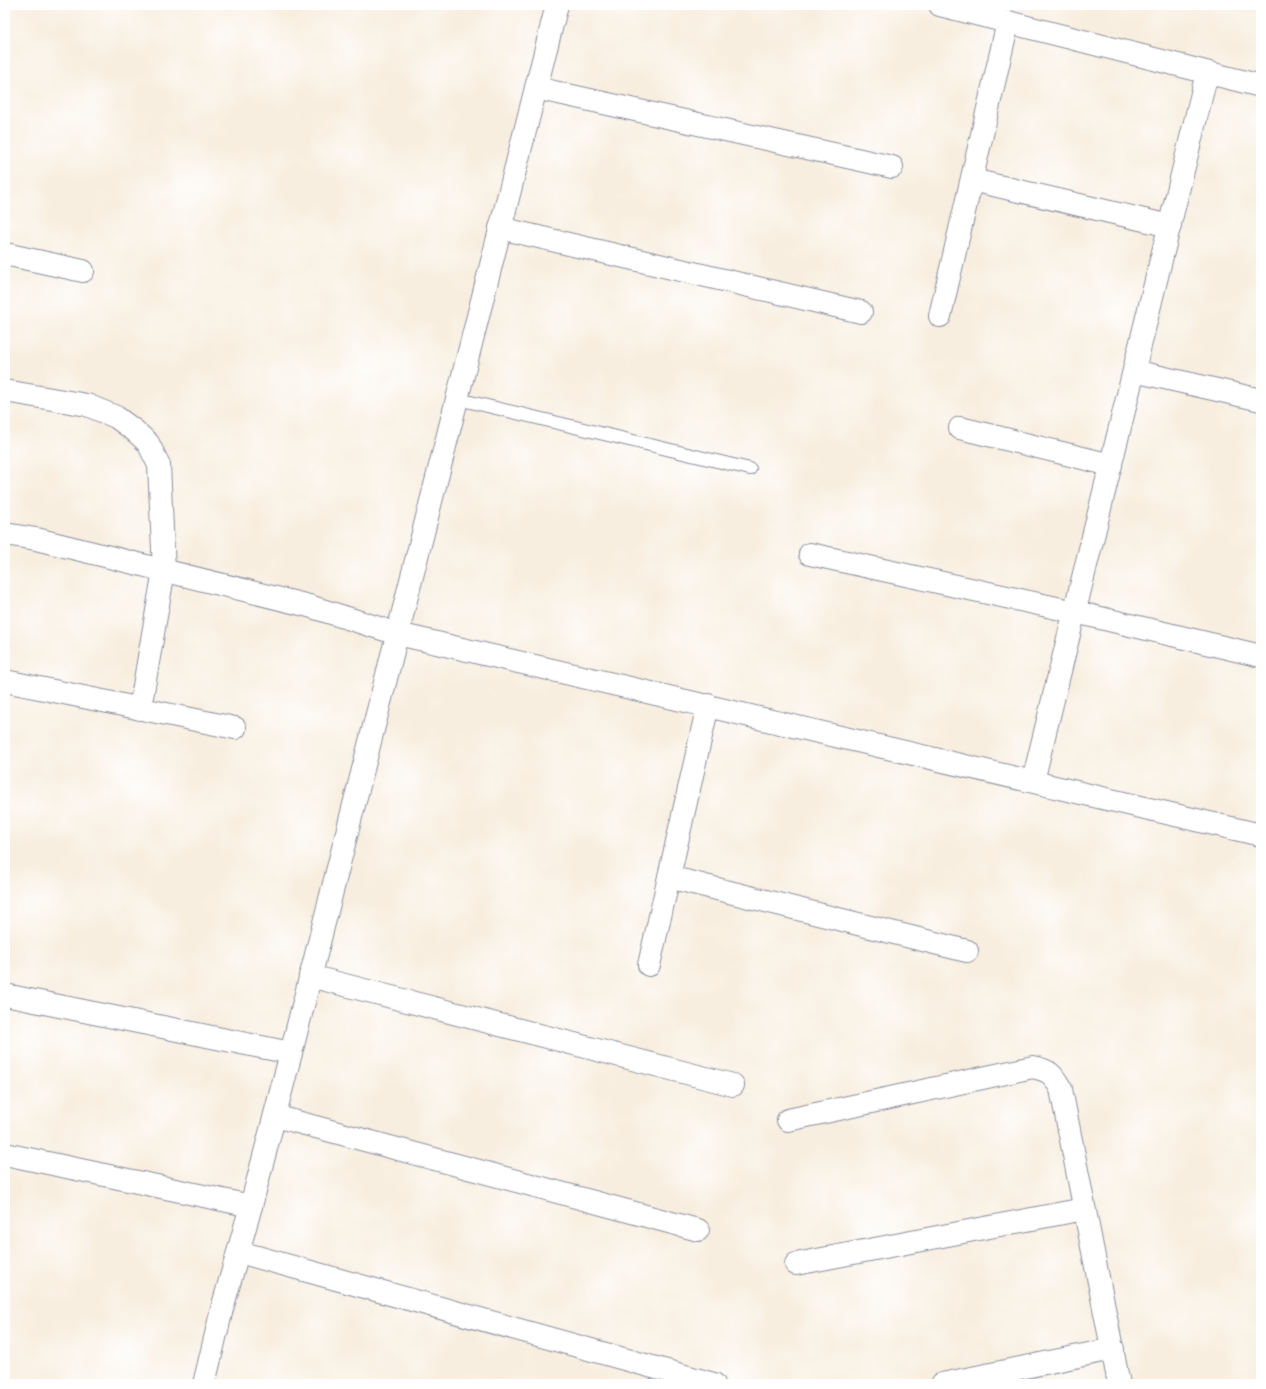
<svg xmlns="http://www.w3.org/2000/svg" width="1266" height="1389" viewBox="0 0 1266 1389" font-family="'IM FELL Double Pica',serif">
<rect width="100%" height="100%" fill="#fff"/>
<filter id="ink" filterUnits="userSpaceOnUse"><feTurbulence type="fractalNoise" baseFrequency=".025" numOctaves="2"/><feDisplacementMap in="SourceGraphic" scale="8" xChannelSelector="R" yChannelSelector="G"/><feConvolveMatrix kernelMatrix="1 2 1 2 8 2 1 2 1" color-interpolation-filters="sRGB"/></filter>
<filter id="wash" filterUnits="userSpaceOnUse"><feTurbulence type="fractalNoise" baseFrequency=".012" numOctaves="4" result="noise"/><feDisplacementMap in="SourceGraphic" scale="16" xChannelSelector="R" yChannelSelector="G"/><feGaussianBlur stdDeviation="0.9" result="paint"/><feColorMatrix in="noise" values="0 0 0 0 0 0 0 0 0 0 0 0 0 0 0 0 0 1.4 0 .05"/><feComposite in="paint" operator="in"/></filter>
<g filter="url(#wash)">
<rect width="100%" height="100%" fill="#f8eedf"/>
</g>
<g filter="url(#ink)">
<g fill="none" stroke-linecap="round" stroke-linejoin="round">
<g stroke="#8a8e9e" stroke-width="14">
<path id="service" d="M458,399l292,70"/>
</g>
<g stroke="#8a8e9e" stroke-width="24">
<g id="minor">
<path d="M940,5l321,81"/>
<path d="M536,88l356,79"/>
<path d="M972,180l198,46"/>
<path d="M500,228l361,84"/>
<path d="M5,254l78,17"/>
<path d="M940,316l68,-294"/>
<path d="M1134,371l127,29"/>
<path d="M5,391l82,14 29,12 19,14 13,12 11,22 5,105 -24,139"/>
<path d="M960,428l151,37"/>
<path d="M5,534l31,5 273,67 89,28 863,201"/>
<path d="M810,554l265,58 186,44"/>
<path d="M5,681l230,47"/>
<path d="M1033,781l174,-708"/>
<path d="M669,877l298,74"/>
<path d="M649,965l59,-260"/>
<path d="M310,976l423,109"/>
<path d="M5,995l286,58"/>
<path d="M275,1116l423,114"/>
<path d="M788,1120l245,-53c17,4 19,6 28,22l58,295"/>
<path d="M5,1154l246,52"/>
<path d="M239,1252l475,132"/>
<path d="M796,1264l288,-55"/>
<path d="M942,1384l171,-35"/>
</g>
</g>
<g stroke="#8a8e9e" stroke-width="24">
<path id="tertiary" d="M204,1384l18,-75 29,-103 40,-153 266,-1048"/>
</g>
<use href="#service" stroke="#fff" stroke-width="12"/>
<use href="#minor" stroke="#fff" stroke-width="22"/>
<use href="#tertiary" stroke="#fff" stroke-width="22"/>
</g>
</g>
<rect width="1266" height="1389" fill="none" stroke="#fff" stroke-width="20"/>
</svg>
